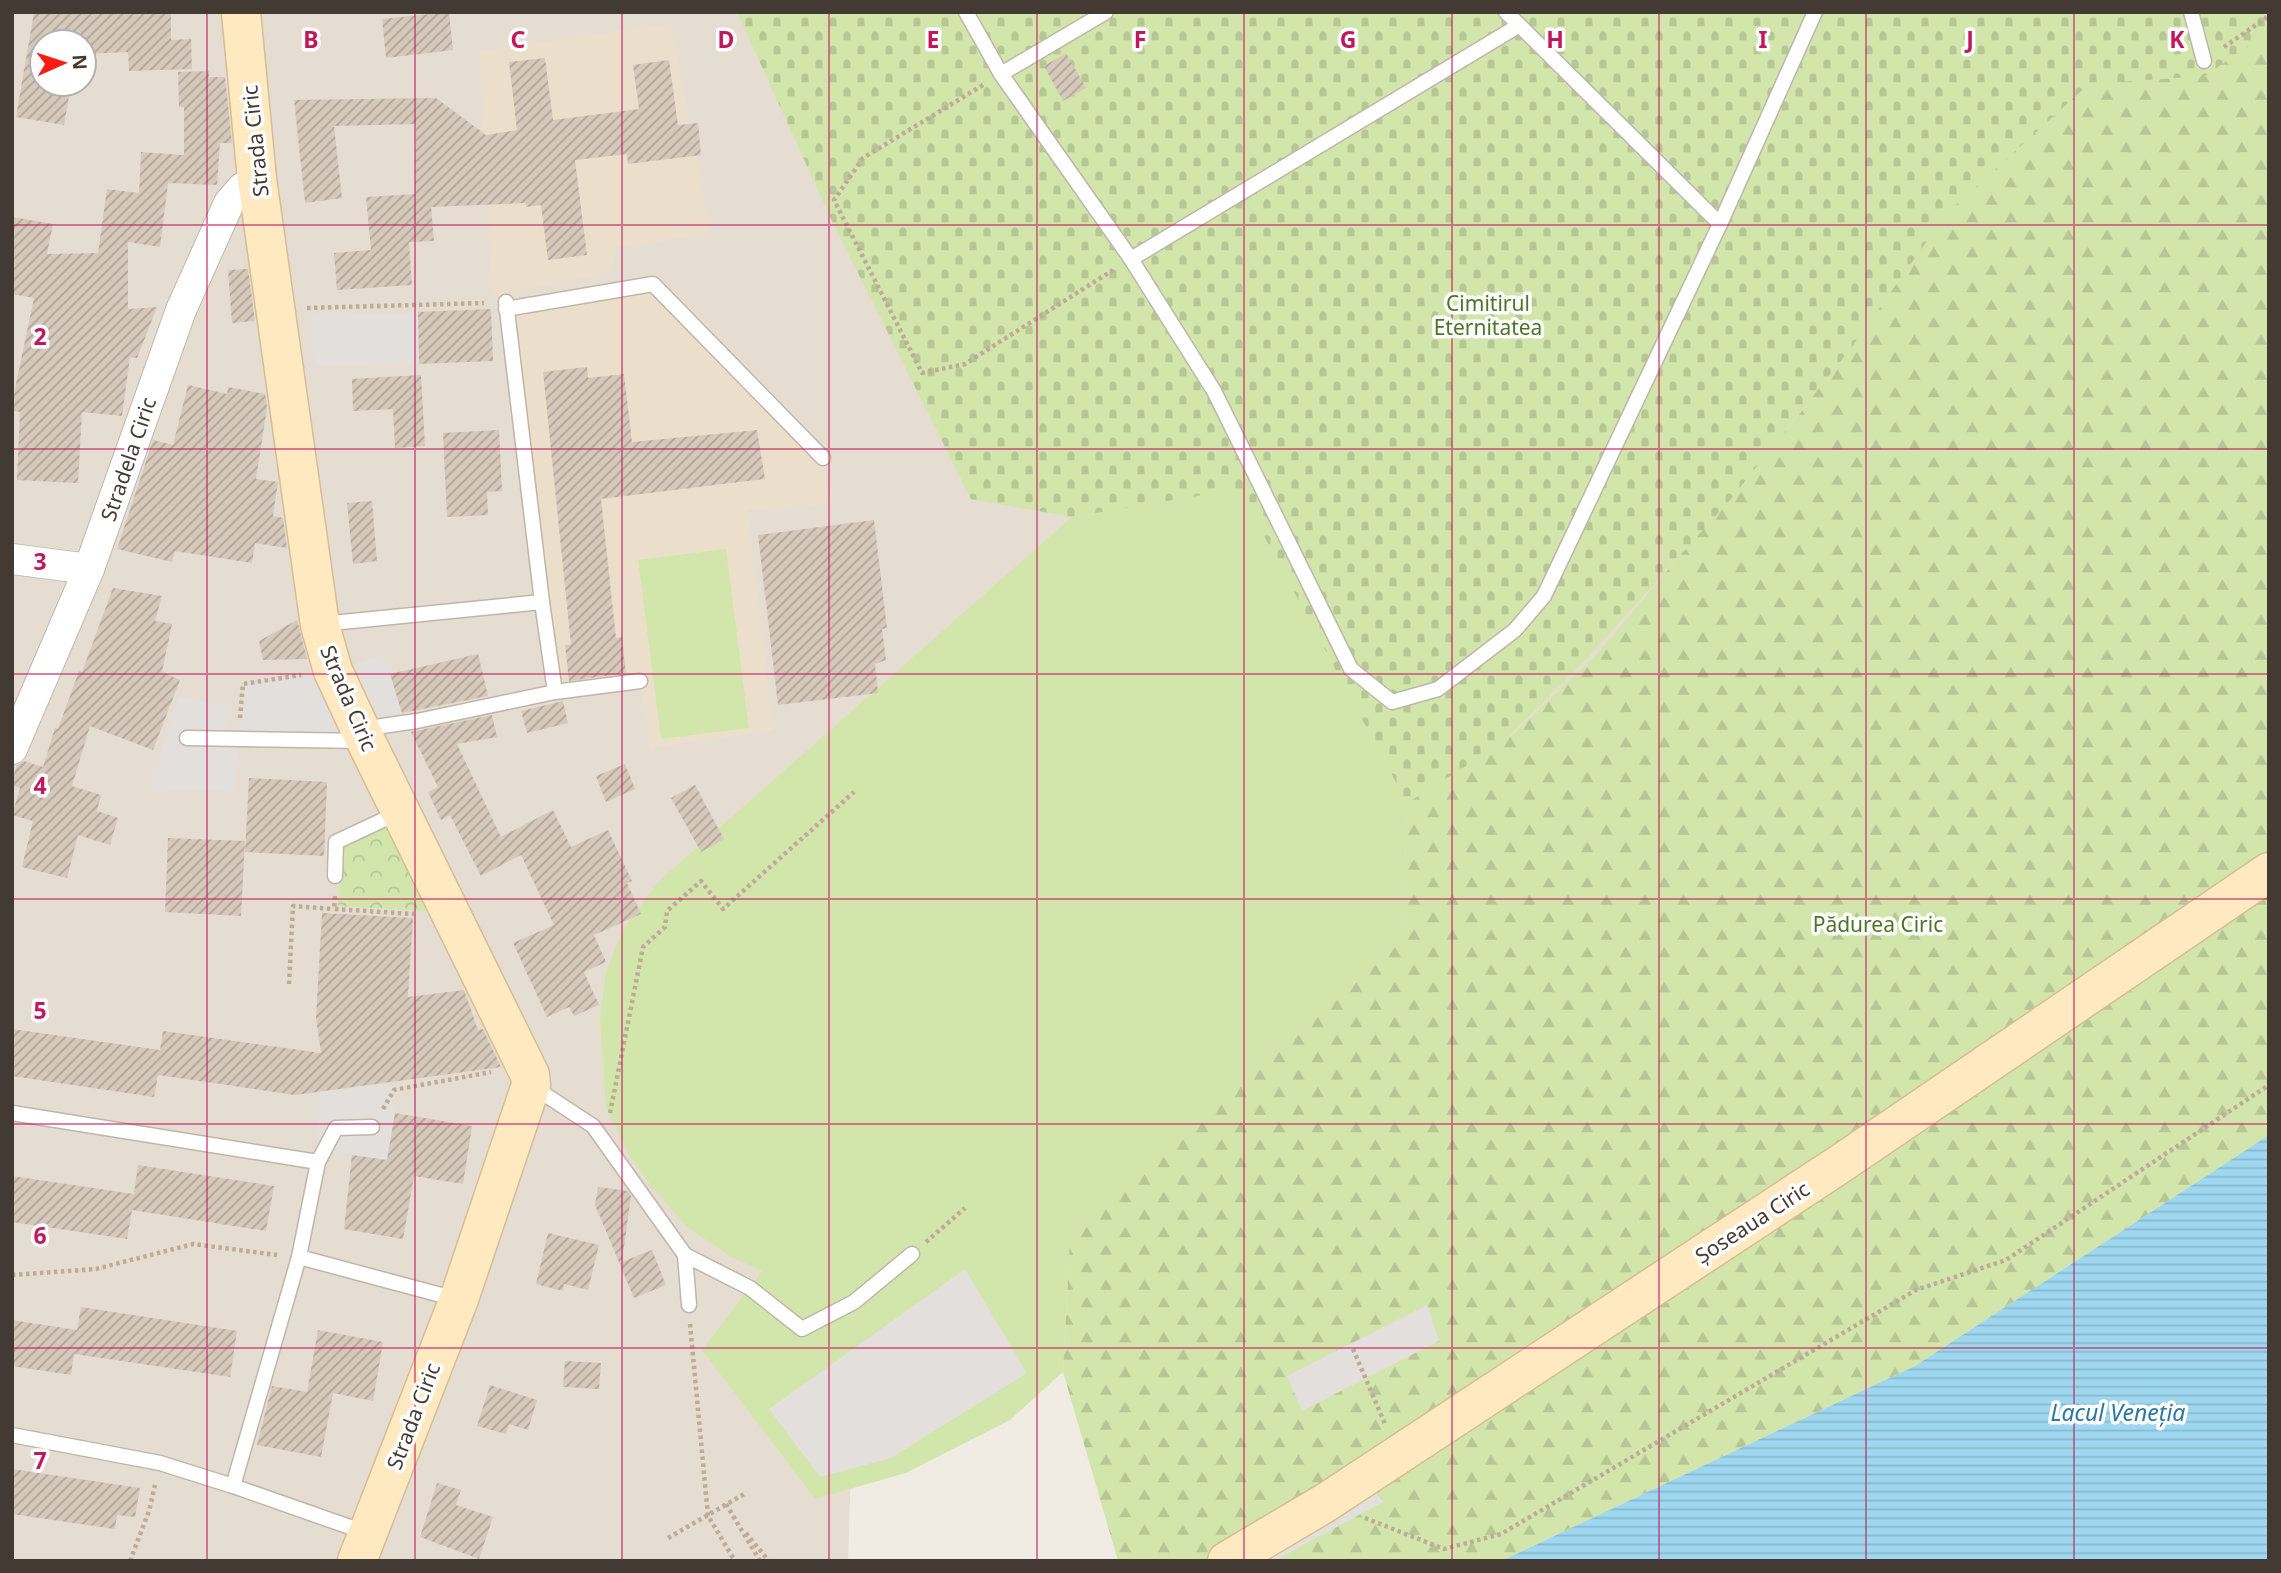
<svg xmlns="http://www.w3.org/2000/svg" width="2281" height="1573" viewBox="0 0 2281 1573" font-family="'Noto Sans',sans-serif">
<defs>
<pattern id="forest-firs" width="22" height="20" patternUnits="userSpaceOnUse" patternTransform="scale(1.75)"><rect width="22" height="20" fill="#d2e6ab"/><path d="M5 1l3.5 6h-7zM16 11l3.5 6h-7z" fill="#b6c694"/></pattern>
<pattern id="cemetery-stones" width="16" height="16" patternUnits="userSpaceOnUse" patternTransform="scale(1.75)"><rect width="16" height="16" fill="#d2e6ab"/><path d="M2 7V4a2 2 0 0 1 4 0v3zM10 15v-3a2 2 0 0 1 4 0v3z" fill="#b6c694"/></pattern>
<pattern id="park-crowns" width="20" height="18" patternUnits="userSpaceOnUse" patternTransform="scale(1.75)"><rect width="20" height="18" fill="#d2e6ab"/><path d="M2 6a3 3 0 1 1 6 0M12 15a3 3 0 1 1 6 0" fill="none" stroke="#b6c694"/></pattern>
<pattern id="water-rules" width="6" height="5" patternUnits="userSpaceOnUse" patternTransform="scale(1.75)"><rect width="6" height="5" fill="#9ed7ef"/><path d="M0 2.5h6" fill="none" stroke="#89b9cd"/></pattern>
<pattern id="building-hatch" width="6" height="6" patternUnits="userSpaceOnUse" patternTransform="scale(1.75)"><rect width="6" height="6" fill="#d6c9bb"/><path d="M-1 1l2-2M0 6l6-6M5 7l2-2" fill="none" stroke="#afa499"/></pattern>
</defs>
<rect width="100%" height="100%" fill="#f1ece3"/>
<path fill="#e5ddd1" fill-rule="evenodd" d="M12,12h2219l-760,924 -459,379 -157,30 -7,216h-836zM42,42h42v42h-42z"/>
<g fill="#ebdfcc">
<path d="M670,24l41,210 -95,13 -7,26 -116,23 -14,-245z"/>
<path d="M653,284l170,174 7,46 -83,6 26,220 -123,18 -10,-66 -85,10 -49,-383z"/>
</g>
<g fill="#d2e6ab">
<path d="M1239,488l168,315 -4,137 -333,300 -7,132 -53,48 -104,53 -91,26 -113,-149 60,-79 -32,-15 -43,-29 -36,-41 -23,-33 -22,-46 -6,-87 6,-48 17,-43 36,-48 413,-364z"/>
<path d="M726,549l23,179 -88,11 -23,-179z"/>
</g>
<path fill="url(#forest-firs)" d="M2269,30v1105l-354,231 -414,195h-383l-55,-189 7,-132 333,-300 4,-137 105,-68 83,-79 207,-245 157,-215 137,-121z"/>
<path fill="url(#cemetery-stones)" d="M737,12h1532v19l-64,45 -116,8 -142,129 -96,135 -121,152 -148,164 -81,80 -94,59 -168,-314 -167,28 -101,-18 -139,-278z"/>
<path fill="url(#park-crowns)" d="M398,818l47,94 -107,-6 3,-63z"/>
<g fill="#e2dfdc">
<path d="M418,312l1,52 -104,2 -4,-49z"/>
<path d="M384,655l23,76 -42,10 -127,-2 -4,53 -83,-4 27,-91 50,8 -2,34 12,-1 5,-54 90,-13z"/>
<path d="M393,1084l2,29 -8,47 -70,-10 3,-59z"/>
<path d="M965,1269l62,104 -136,85 -71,19 -51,-68z"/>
<path d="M1427,1305l12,36 -137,70 -15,-35z"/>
<path d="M1366,1475l17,27 -109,59h-47z"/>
</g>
<path fill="url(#water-rules)" d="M2269,1135v426h-768l414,-195z"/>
<g fill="url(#building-hatch)">
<path d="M34,12h137v28l20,-1 1,30 -63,2 -1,-19 -44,2v-12h-42v42h29l-7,41 -48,-8z"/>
<path d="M449,12l4,38 -67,8 -4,-39z"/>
<path d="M1066,53l20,35 -23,13 -19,-35z"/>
<path d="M545,58l8,62 86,-11 -6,-44 36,-5 9,65 20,-2 3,32 -73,9 -1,-10 -52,6 12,95 -39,5 -7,-55 -15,2v-4l-95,4 3,34 -25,1 3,43 -75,5 -3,-37 37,-3 -5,-53 49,-3 1,-70 -82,2 8,72 -37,5 -11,-103 142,-2 50,37 31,-5 -8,-68z"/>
<path d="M209,71v6h16l7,66h-12l-3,42 -49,-2 -8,64 -32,-5v67l29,-2 -20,51 -7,-1 -8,59 -40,-4 -4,71 -61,-3 3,-68 -8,-1v-8l22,-105 -22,-4v-77l41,7 -6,30 51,-1 9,-64 32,4 2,-41 43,3v-48h-5l-1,-35z"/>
<path d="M248,269l7,52 -23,2 -4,-53z"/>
<path d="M491,309l2,52 -74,3 -1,-52z"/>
<path d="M587,367l1,11 36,-4 8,68 125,-12 8,49 -164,20 15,139 6,-1 4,36 -57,8 -4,-36h6l-28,-273z"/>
<path d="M421,375l4,71 -30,2 -2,-39 -40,2 -1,-32z"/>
<path d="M188,385l39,9 1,-7 37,7 2,14 -11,71 22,3 -5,34 10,2 4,30 -32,-5 -3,20 -77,-12 -3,11 -55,-13 36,-109 20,5z"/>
<path d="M499,430l3,61 -15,1 1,23 -41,2 -4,-84z"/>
<path d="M372,501l5,60 -24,3 -6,-61z"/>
<path d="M874,520l13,108 -5,1 4,31 -11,4 3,29 -100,12 -20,-170z"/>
<path d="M113,588l49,8 -7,25 17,3 -10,48 18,8 -27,70 -63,-24 -18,60 29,9 -4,16 21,7 -8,27 -32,-10 -11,43 -45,-11 11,-46 -21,-6 8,-27 -8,-3v-4l5,-16 7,-4 19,6 12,-39 3,1 21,-58 3,1z"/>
<path d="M297,620l10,39 -44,1 -4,-19z"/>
<path d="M478,654l10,42 -86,17 -12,-39z"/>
<path d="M563,701l5,22 -41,10 -6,-22z"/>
<path d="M492,715l5,22 -40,7 44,93 52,-27 18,37 37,-17 24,51 -5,2 14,31 -47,21 12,27 -22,10 15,33 -25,11 -5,-9 -22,10 -34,-74 41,-18 -33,-70 -40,21 -31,-61 -9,5 -13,-28 10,-5 -27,-55z"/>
<path d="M625,764l10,25 -29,13 -10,-26z"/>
<path d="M249,778l78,4 -3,74 -79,-4z"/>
<path d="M695,785l29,54 -23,13 -30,-54z"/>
<path d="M168,838l77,3 -4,75 -76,-4z"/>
<path d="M322,913l91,5 -5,79 56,-7 14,40 5,-1 18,38 -206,28 -137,-20 -4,22 -142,-21v-47l148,21 3,-19 158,22 -5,-35z"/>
<path d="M395,1113l77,13 -9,58 -49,-8 -11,63 -59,-10 8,-74 35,5z"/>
<path d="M138,1165l136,21 -8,45 -134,-21 -5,29 -115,-17v-46l122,18z"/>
<path d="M598,1187l30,4 3,5 -9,66 30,-12 14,35 -32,13 -39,-93z"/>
<path d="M548,1233l51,12 -11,45 -24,-6 -1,7 -27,-7z"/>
<path d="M81,1307l156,24 -7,46 -156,-23 -3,21 -59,-9v-46l65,10z"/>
<path d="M318,1330l65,12 -10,59 -40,-8 -12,64 -64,-12 15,-59 35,6z"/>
<path d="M565,1361l36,2 -2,26 -36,-2z"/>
<path d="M490,1385l47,15 -9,30 -19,-6 -3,10 -29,-8z"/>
<path d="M12,1469l128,19 -5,29 -18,-2 -2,14 -103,-15z"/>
<path d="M437,1483l24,7 -5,15 37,12 -14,42 -59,-22z"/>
</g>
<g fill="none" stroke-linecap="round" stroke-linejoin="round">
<g stroke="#c0b5a9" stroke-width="17">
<g id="lane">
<path d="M966,12l35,62 130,185 83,132 137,278 41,33 46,-13 77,-59 29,-34 176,-372 95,-212"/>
<path d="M1506,12l214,212"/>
<path d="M2191,12l13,49"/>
<path d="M1001,74l105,-62"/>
<path d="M1131,259l387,-233"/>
<path d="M506,302l36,300"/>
<path d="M506,309l147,-25 170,174"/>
<path d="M322,624l220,-22 13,90 85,-11"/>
<path d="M361,729l56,-8 138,-29"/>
<path d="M187,738l177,3"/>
<path d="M335,876l1,-34 64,-30"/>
<path d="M532,1086l61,40 92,129 65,33 52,41 52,-27 58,-48"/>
<path d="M12,1113l306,49 -19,95 157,42"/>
<path d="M318,1162l18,-34 36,-1"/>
<path d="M685,1255l4,50"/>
<path d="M12,1435l148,28 73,23 66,-229"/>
<path d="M233,1486l134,47"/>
</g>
</g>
<g stroke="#c0b5a9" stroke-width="32">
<g id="street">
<path d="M12,559l77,10"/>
<path d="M12,749l77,-180 92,-259 48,-107 13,-15 15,-9"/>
</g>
</g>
<g stroke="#d5bd94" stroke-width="41">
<g id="secondary">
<path d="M241,12l16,167 63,446 13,46 27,58 170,346 1,10 -72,214 -102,262"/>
<path d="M1227,1561l98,-58 518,-341 426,-290"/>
</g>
</g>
<g stroke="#beac97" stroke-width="4.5" stroke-dasharray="3.5 3.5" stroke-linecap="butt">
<path d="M2224,47l45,-31"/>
<path d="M983,85l-120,73 -29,42 88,173 43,-9 148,-94"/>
<path d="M307,308l177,-5"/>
<path d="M240,718l3,-34 58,-9"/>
<path d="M335,896l-1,13 80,5"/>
<path d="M289,984l4,-78 41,3"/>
<path d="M383,1109l11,-19 97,-18"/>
<path d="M610,1113l33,-166 22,-20 2,-16 34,-30 22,28 131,-117"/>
<path d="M926,1242l39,-34"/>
<path d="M12,1275l84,-6 97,-25 84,11"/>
<path d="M690,1324l18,192 27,45"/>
<path d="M1353,1349l32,75"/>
<path d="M726,1504l34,57"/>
<path d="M1365,1518l79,31 57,-15 415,-244 90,-30 263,-175"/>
<path d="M746,1533l23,28"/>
<path d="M668,1538l78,-45"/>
<path d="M130,1561l19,-50 6,-26"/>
</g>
<use href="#lane" stroke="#fff" stroke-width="14"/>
<use href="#street" stroke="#fff" stroke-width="30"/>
<use href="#secondary" stroke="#fee9c0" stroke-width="38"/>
</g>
<path fill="none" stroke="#c2185b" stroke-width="2" stroke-opacity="0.55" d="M207,12v1549M415,12v1549M622,12v1549M829,12v1549M1037,12v1549M1244,12v1549M1452,12v1549M1659,12v1549M1866,12v1549M2074,12v1549M12,225h2257M12,449h2257M12,674h2257M12,899h2257M12,1124h2257M12,1348h2257"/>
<g text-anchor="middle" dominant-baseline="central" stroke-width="7" stroke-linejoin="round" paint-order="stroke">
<g font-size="21" fill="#433b33" stroke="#fff">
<text transform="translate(255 141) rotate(-96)">Strada Ciric</text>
<text transform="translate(128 459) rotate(-71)">Stradela Ciric</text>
<text transform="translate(349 698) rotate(67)">Strada Ciric</text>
<text transform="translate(1752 1222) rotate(-33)">Șoseaua Ciric</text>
<text transform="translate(413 1416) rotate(-69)">Strada Ciric</text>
</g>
<g font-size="21" fill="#4c7427" stroke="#fff">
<text x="1488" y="303">Cimitirul<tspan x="1488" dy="24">Eternitatea</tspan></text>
<text x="1878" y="924">Pădurea Ciric</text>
</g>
<g font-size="23" font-style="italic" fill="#2a799e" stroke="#fff">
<text x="2118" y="1412">Lacul Veneția</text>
</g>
</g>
<g font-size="23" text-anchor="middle" font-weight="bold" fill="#c2185b" stroke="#fff" stroke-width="7" stroke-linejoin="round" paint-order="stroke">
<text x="311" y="48">B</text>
<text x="518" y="48">C</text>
<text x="726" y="48">D</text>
<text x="933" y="48">E</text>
<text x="1140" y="48">F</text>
<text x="1348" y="48">G</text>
<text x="1555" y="48">H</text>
<text x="1763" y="48">I</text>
<text x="1970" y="48">J</text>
<text x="2177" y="48">K</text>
<text x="40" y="345">2</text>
<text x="40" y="570">3</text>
<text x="40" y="794">4</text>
<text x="40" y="1019">5</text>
<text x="40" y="1244">6</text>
<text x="40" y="1469">7</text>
</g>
<rect width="2281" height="1573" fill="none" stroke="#433b33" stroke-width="28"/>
<g transform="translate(63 63) rotate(87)"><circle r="33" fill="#ffffff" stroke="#b4b1ad" stroke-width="2"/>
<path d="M0-5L12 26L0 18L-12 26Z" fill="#fa1d12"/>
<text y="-10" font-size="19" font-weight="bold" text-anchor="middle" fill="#433b33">N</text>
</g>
</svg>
